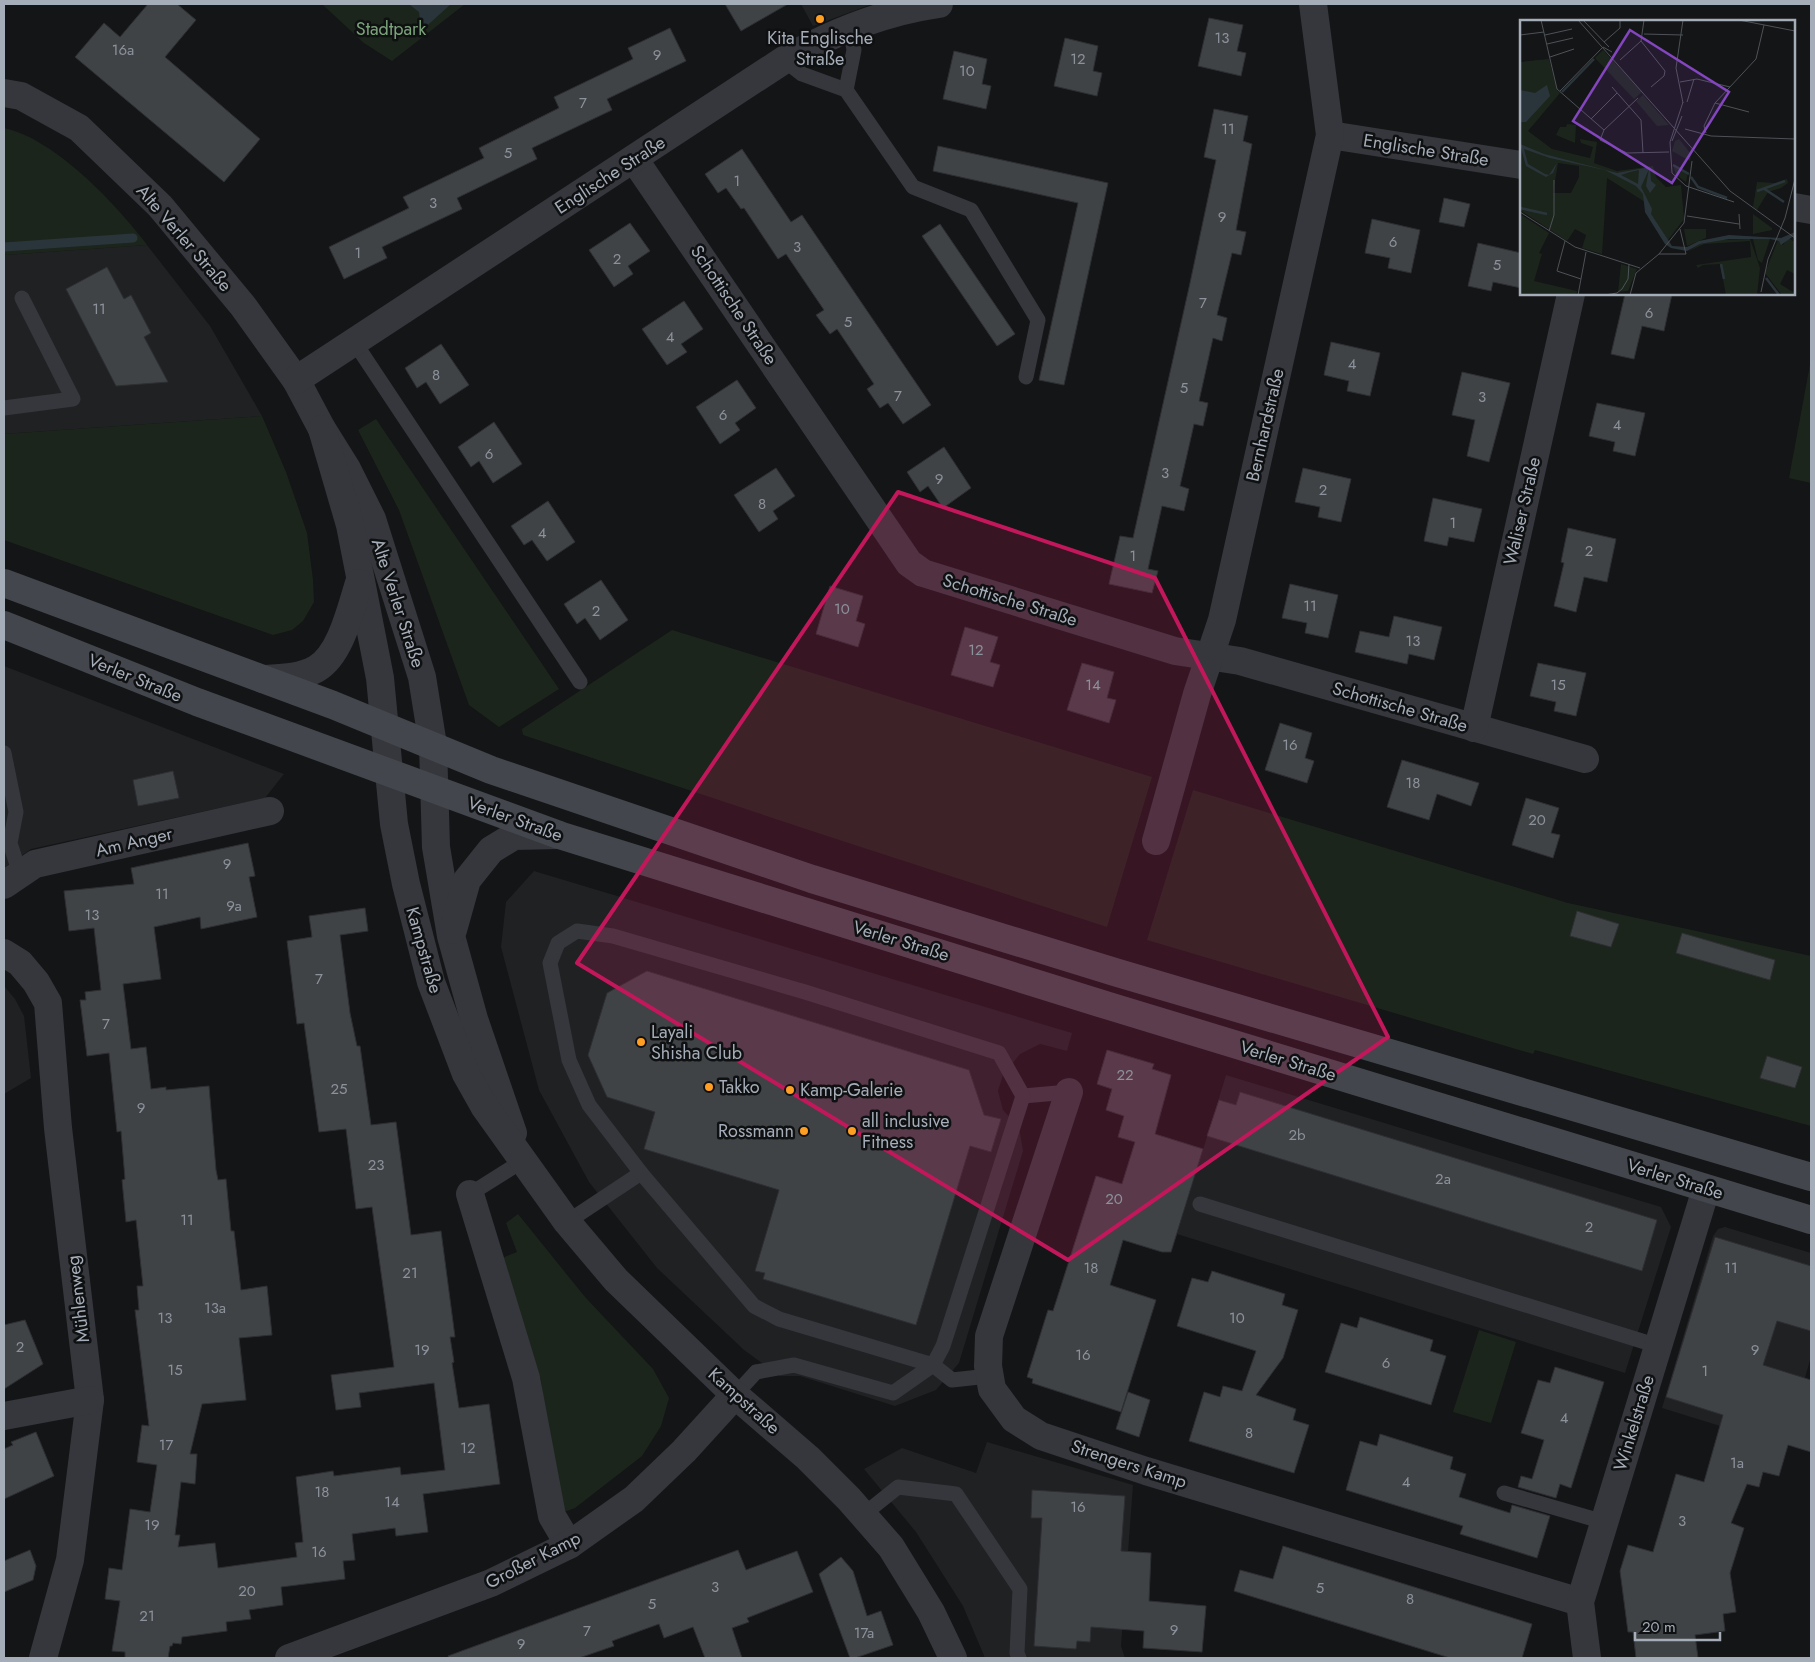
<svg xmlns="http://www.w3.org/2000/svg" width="1815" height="1662" viewBox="0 0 1815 1662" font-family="Jost,sans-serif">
<rect width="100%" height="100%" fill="#141516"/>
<g fill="#202123">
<path d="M801,4h71l-59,22z"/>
<path d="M147,245l63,81 52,90 -258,18v-179z"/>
<path d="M4,666l280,108 -19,24 -234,51 -27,19z"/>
<path d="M534,871l538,162 -5,18 -27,-7 -20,10 -17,21 -5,16 5,19 16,17 4,24 -64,212 -23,27 -41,16 -95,-30h-20l-36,-26 -87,-82 -68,-86 -50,-92 -38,-143 5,-45z"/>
<path d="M4,986l11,13 9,17 7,62 -27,16z"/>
<path d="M1226,1075l435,132 10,20 -46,146 -448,-139z"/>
<path d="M1725,1227l86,26v104l-26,89 -123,-38 51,-172 5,-7z"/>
<path d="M987,1442l146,43 -12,161 4,12h-140l-22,-52 -47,-74 -52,-63 38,-21 74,25z"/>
</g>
<g fill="#1c251c">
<path d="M322,4h143l-73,57 -28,-18z"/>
<path d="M4,128c51,11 112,76 143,117l-143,10z"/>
<path d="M1811,359v124l-22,-5z"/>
<path d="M262,416l24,56 21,61 6,47 1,22 -11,19 -11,9 -19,5 -269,-95v-106z"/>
<path d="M376,419l183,270 -60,38 -30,-22 -70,-195 -41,-80z"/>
<path d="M672,630l480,147 -45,150 -283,-92 -301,-100 -1,-6z"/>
<path d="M1193,790l375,113 243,53v170l-276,-76 -2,4 -386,-114z"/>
<path d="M518,1214l67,83 68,72 16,29 -8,28 -19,30 -67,52 -11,4 -10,-22 -13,-110 -39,-122 15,-6 -11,-29z"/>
<path d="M1479,1330l37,12 -25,81 -38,-11z"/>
</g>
<path fill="#2a353b" d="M409,4h42l-30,27 -2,-19z"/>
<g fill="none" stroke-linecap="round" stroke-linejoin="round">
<path stroke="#2a353b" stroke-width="9" d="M4,247l129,-9"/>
</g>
<g fill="#404346" stroke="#2e2f33">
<path d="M148,4h29l19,16 -31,37 95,82 -36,43 -149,-125 29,-34 16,14z"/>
<path d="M725,4h63l-47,27z"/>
<path d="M1209,18l34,7 -6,26 9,2 -5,23 -43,-10z"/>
<path d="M670,28l16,33 -79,38 5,11 -80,38 5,11 -80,39 5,11 -80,38 5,11 -43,21 -15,-32 80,-39 -6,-11 81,-39 -5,-10 80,-40 -5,-11 79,-38 -5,-11z"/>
<path d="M1065,38l33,8 -5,25 9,2 -5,23 -43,-10z"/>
<path d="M954,51l33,8 -5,25 9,2 -5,23 -43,-10z"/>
<path d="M1214,109l34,7 -5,25 9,3 -16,86 10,2 -5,23 -9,-2 -15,62 10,3 -5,23 -9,-3 -14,63 9,2 -5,23 -9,-2 -14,62 9,3 -5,22 -22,-5 -14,63 10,2 -6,22 -43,-9 11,-48 13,2 57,-255 26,-123 -12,-3z"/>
<path d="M938,146l170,37 -44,202 -25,-5 39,-177 -145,-32z"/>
<path d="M742,149l49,73 11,-7 129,190 -28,19 -15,-21 -8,5 -13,-19 7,-5 -37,-55 -7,5 -14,-19 8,-5 -38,-56 -8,5 -34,-51 -3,1 -15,-21 -8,5 -13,-19z"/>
<path d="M1444,198l26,6 -6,23 -25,-5z"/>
<path d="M1372,219l48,11 -9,43 -23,-5 2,-10 -25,-5z"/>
<path d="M630,223l20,28 -22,15 5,8 -19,13 -25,-37z"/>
<path d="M940,224l75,110 -18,12 -75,-110z"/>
<path d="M1478,243l43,10v35l-28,-6 -2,9 -23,-5z"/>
<path d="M107,267l17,32 7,-4 20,38 -7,4 24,45 -52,4 -50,-97z"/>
<path d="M1625,294h47l-8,37 -22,-5 -8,33 -23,-5z"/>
<path d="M684,301l19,28 -22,15 6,8 -20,13 -25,-36z"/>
<path d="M1331,342l49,11 -10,43 -23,-5 2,-10 -25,-6z"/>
<path d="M441,344l28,41 -29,19 -14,-22 -9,6 -12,-20z"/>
<path d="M1462,372l48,11 -21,79 -22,-6 8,-36 -23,-5z"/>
<path d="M737,380l19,28 -21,15 5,7 -20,14 -24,-37z"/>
<path d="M1597,403l48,10 -10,43 -22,-5 2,-9 -26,-6z"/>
<path d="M494,422l28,42 -29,19 -14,-22 -8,6 -13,-20z"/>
<path d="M944,447l27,41 -28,20 -15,-22 -8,6 -13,-20z"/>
<path d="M776,468l19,28 -22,15 5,8 -19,13 -25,-37z"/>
<path d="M1303,468l48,11 -10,43 -23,-5 2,-10 -25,-5z"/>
<path d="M1433,498l49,11 -8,33 -25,-5 -2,9 -23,-5z"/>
<path d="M548,501l27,41 -28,19 -15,-21 -8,5 -13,-19z"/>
<path d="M1568,528l48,11 -9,43 -23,-5 -8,35 -22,-6 10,-43 -3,-1z"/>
<path d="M601,580l27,40 -28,20 -15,-22 -8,6 -13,-20z"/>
<path d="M1290,584l48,11 -10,43 -23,-5 2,-10 -25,-5z"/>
<path d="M830,586l33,10 -7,25 9,3 -7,23 -42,-13z"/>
<path d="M1394,616l48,11 -8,33 -25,-6 -2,10 -52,-12 5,-21 29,6z"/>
<path d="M965,627l33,10 -8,25 10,3 -7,22 -42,-12z"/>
<path d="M1082,663l32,9 -7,26 9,2 -7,23 -42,-13z"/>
<path d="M1538,663l48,10 -10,43 -22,-5 2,-9 -26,-6z"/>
<path d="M1280,723l32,10 -7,25 9,3 -7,22 -42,-13z"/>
<path d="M1402,760l77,23 -8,23 -34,-12 -8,26 -42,-13z"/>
<path d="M173,771l6,27 -41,8 -5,-26z"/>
<path d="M1526,798l33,10 -8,25 9,2 -7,23 -41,-13z"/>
<path d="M248,843l7,33 -6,1 8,40 -56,12 -1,-12 -46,10 7,52 -38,5 8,65 15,-2 5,42 15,-2v3l43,-4 7,84 2,10 8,-1 5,52h3l7,59 26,-4 5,49 -33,3 7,62 -44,4 -12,50h7l-2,30 -14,-2 -6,53h5l-2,12 37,-4 3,25 79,-11 -2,-14 8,-1 -7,-65 37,-6 1,5 66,-9 1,8 44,-5 -11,-87 -75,10 2,14 -25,3 -5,-35 63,-8 -22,-160 -16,2 -10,-80 -27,3 -15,-109 -7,1 -10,-83 25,-4 -3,-21 56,-8 3,23 -28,4 10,78 7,33h3l11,79 25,-3 15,113 30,-4 14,106h-5l4,25 -2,1 7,45 30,-4 11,80 -77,10 5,38 -32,4 -1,-8 -43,6 3,26 -12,1 2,18 -64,8 2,18 -34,5 2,9 -25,3 1,9 -45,6 -1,7 -8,-1 -1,3h-2l-2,12h-43v-6l-13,-1 8,-50 -15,-2 4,-31 13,2 8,-61 20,3 7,-47 -20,-3 5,-37 7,1 -14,-116h4l-2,-24h6l-7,-66 -10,2 -4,-42 3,-1 -4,-48 -4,1 -8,-79 -22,3 -7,-56h6l-1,-8 16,-2 -7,-62 -25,3 -5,-40 70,-7 -3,-16z"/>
<path d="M1577,911l42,13 -8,23 -41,-11z"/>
<path d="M1682,933l93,27 -5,20 -94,-27z"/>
<path d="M647,971l322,99 15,45 17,4 -10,33 -21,-6 -54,179 -153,-46 2,-6 -10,-2 24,-81 -135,-41 11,-37 -48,-15 -19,-42 19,-62z"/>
<path d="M1107,1050l47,14 -2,5 19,6 -16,59 48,15 -32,103h-9l-39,-12 -13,45 46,15 -35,112 -89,-29 1,-4 -6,-2 21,-67 5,1 43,-135 26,8 13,-42 -17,-5 6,-21 -18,-6 6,-21 -15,-5z"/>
<path d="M1767,1056l35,11 -7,21 -35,-10z"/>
<path d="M1240,1092l417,128 -15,51 -435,-135 12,-36 17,5z"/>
<path d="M1715,1237l96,29v65l-34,-10 -14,44 48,15v72l-23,-7 -9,31 -16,-4 -4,15 -12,-3 -16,39 13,5 -14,45 6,39 -13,2 2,17 -30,4 3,23h-62l-3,-26h-5l-8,-61 8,-26 25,7 23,-78 28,8 19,-67 -57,-18z"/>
<path d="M1212,1271l73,23 -3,11 16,5 -15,48 -27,37 40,14 -3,11 16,5 -15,48 -105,-32 15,-49 16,5 3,-11 19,5 14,-40 -79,-25 15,-48 16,4z"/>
<path d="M1360,1317l73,23 -3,11 16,5 -15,49 -106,-33 16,-49 16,5z"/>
<path d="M25,1320l18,44 -39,25v-64z"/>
<path d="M1555,1367l49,15 -33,106 -11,-4 -4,14 -38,-11 3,-11 11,3 12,-39 -23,-7 17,-53 12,3z"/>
<path d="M1128,1392l22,8 -11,37 -23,-8z"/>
<path d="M36,1432l18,44 -50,23v-50l9,-4 -2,-3z"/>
<path d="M1380,1434l73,23 -3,12 16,5 -7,23 51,16 2,-8 38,11 -13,42 -77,-24 3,-8 -117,-36 14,-49 17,5z"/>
<path d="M1032,1490l93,6 -4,55 30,2 -2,48 57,5 -4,46 -59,-4 1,-17 -53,-4 -1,15 -13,-1 -1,8 -42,-3 8,-128h-11z"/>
<path d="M1283,1546l249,78 -10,34h-72l-216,-67 6,-21 33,9z"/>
<path d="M30,1550l6,16 -3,14 -29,12v-31z"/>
<path d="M738,1550l8,20 51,-19 16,41 -66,26 2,4 -17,6 10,30h-37l-12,-31 -29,11 -5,-14 -47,17 2,5 -35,12h-130l-1,-2z"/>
<path d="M841,1557l12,14 14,45 14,-5 12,34 -38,13h-5l-31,-84z"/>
</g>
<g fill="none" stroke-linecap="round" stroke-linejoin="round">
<g stroke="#35373c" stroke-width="15">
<path d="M784,60l18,14 44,16 67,97 58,23 67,110 -12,57"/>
<path d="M846,90l8,-40 -4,-23"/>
<path d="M355,343l225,339"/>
<path d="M4,408l69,-9 -51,-101"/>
<path d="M4,753l12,59 -6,31 10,31"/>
<path d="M1023,1096l46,-4"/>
<path d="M470,1194l54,-34"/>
<path d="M1200,1204l458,142"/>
<path d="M567,1222l74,-49"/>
<path d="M735,1395l21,-23 38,-7 99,28 40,-28 10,-19 80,-250 -24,-43 -194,-61 -192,-56 -36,-5 -19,12 -8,20 19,97 20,45 52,68 113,133 25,13 154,46 19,15 37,-4"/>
<path d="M1504,1493l100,29"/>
<path d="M863,1515l35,-28 58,7 64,95 -3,64 2,5"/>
</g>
<g stroke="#35373c" stroke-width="28">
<path d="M4,93l17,3 58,32 81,78 83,100 53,74 26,49 25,40 25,50 50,158 11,68 3,102 15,89 23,83 39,114"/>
<path d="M1330,135l191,30"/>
<path d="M634,159l275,404 14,10 252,78 65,10 345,98"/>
<path d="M1794,207l17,3"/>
<path d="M296,380l488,-320c49,-28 99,-48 155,-56"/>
<path d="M322,429l28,96 30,153 14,146 12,60 25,98 35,92 18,32 83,116 49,58 119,115 73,63 41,41 42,48 40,65 22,46"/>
<path d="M263,679c18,-1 37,-1 53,-10 25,-14 35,-61 43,-86"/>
<path d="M1474,728l97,-434"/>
<path d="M1156,841l41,-147 25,-74 108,-485 -17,-131"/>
<path d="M4,885l31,-21 235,-53"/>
<path d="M453,930l14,-50 24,-30 23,-14 45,-1"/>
<path d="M4,953l16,10 16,19 12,21 10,125 32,272 -20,160 -27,98"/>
<path d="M1069,1092l-80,244 -1,30 4,23 22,30 27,17 105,35 434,131"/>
<path d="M470,1194l56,184 26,138 17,29"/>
<path d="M4,1416l86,-16"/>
<path d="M289,1658l202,-75 78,-38 65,-46 50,-48 51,-56"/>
<path d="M1587,1658l-7,-56 126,-413"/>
</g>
<g stroke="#43464c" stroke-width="28">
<path d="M4,583l329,122 158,65 321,109 306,94 693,204"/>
<path d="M4,625l193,77 362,133 550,171 702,214"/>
</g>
</g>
<path fill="#c2185b" fill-opacity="0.2" stroke="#c2185b" stroke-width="4" stroke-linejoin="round" d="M898,492l257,86 233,459 -320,223 -491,-297z"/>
<g fill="#fe9f24" stroke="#0f1011" stroke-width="2">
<circle cx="820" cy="19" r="5"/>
<circle cx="641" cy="1042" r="5"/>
<circle cx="709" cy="1087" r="5"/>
<circle cx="790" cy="1090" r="5"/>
<circle cx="804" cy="1131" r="5"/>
<circle cx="852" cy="1131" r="5"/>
</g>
<g text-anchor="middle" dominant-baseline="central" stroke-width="5" stroke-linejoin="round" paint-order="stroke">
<g font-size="15" fill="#8c929c">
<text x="1222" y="38">13</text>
<text x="123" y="50">16a</text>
<text x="657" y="55">9</text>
<text x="1078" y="59">12</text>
<text x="967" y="71">10</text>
<text x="583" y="103">7</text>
<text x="1228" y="129">11</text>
<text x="508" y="153">5</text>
<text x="737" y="181">1</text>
<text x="433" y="203">3</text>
<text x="1222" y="217">9</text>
<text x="1393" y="242">6</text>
<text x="797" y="247">3</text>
<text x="358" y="253">1</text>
<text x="617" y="259">2</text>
<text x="1497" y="265">5</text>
<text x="1203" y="303">7</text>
<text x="99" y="309">11</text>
<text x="1649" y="313">6</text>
<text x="848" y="322">5</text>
<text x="670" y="337">4</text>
<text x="1352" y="364">4</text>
<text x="436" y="375">8</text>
<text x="1184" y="388">5</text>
<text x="898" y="396">7</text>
<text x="1482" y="397">3</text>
<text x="723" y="415">6</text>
<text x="1617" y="425">4</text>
<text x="489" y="454">6</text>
<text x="1165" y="473">3</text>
<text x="939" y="479">9</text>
<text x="1323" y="490">2</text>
<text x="762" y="504">8</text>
<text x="1453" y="523">1</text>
<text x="542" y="533">4</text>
<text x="1589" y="551">2</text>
<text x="1133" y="556">1</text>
<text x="1310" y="606">11</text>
<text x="842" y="609">10</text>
<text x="596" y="611">2</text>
<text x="1413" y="641">13</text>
<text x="976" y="650">12</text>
<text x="1093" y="685">14</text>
<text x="1558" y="685">15</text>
<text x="1290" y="745">16</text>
<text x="1413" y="783">18</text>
<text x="1537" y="820">20</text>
<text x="227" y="864">9</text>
<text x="162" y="894">11</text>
<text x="234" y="906">9a</text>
<text x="92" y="915">13</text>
<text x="319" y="979">7</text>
<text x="106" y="1024">7</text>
<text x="1125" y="1075">22</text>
<text x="339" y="1089">25</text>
<text x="141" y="1108">9</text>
<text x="1297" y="1135">2b</text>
<text x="376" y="1165">23</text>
<text x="1443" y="1179">2a</text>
<text x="1114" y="1199">20</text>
<text x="187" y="1220">11</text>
<text x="1589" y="1227">2</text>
<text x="1091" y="1268">18</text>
<text x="1731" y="1268">11</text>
<text x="410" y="1273">21</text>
<text x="215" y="1308">13a</text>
<text x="165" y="1318">13</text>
<text x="1237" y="1318">10</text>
<text x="20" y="1347">2</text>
<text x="422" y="1350">19</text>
<text x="1755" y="1350">9</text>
<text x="1083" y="1355">16</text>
<text x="1386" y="1363">6</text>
<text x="175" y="1370">15</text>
<text x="1705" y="1371">1</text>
<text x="1564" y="1418">4</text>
<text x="1249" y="1433">8</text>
<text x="166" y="1445">17</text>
<text x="468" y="1448">12</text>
<text x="1737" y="1463">1a</text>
<text x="1406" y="1482">4</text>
<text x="322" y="1492">18</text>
<text x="392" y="1502">14</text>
<text x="1078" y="1507">16</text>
<text x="1682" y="1521">3</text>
<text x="152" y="1525">19</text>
<text x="319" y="1552">16</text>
<text x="715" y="1587">3</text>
<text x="1320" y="1588">5</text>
<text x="247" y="1591">20</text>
<text x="1410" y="1599">8</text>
<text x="652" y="1604">5</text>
<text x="147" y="1616">21</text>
<text x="1174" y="1630">9</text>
<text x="587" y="1631">7</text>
<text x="864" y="1633">17a</text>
<text x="521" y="1644">9</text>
</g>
<g font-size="18" fill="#7ca47b" stroke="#0f1011">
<text x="391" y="29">Stadtpark</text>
</g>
<g font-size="18" fill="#a5adb8" stroke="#0f1011" text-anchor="start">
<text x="820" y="38" text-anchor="middle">Kita Englische<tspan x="820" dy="21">Straße</tspan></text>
<text x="651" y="1032">Layali<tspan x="651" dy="21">Shisha Club</tspan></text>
<text x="719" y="1087">Takko</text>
<text x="800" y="1090">Kamp-Galerie</text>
<text x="862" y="1121">all inclusive<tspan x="862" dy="21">Fitness</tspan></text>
<text x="794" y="1131" text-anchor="end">Rossmann</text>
</g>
<g font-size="18" fill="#a5adb8" stroke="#0f1011">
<text transform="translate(1426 150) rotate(9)">Englische Straße</text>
<text transform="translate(610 175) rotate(-33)">Englische Straße</text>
<text transform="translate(184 238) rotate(49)">Alte Verler Straße</text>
<text transform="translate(734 305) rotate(56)">Schottische Straße</text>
<text transform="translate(1265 425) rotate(-77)">Bernhardstraße</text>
<text transform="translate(1522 511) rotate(-77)">Waliser Straße</text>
<text transform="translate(1010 600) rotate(17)">Schottische Straße</text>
<text transform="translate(398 603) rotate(72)">Alte Verler Straße</text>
<text transform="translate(135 678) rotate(22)">Verler Straße</text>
<text transform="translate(1400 707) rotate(16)">Schottische Straße</text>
<text transform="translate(515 819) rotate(20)">Verler Straße</text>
<text transform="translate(134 842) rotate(-13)">Am Anger</text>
<text transform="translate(901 941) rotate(17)">Verler Straße</text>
<text transform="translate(424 950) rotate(74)">Kampstraße</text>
<text transform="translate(1288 1061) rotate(17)">Verler Straße</text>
<text transform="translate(1675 1179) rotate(17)">Verler Straße</text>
<text transform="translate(78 1299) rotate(-97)">Mühlenweg</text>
<text transform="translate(744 1401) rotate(42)">Kampstraße</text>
<text transform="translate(1634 1423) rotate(-73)">Winkelstraße</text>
<text transform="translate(1129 1464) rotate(18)">Strengers Kamp</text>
<text transform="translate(533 1560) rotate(-27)">Großer Kamp</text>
</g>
</g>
<g transform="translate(1520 20)">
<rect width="275" height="275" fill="#141516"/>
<path d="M83,30l39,42 -8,7 -39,-41zM29,39l8,31 3,3 -32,38 24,18 38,9 3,-11 -12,-4 -1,-4 17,3 -3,21 23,8 36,-5 3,11 10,10 15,-2 3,34 -19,25 -20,-32v-10l-38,-24 -5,76 -20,-6 4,-13 -11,-6 -8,12 -47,-31v-148zM38,143l21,3v11l-8,16h-18zM123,75l26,30 -12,1 -21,-25zM47,104l9,1 -1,18 -19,-8 4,-8h6zM159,119l12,15 -1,7 -18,-10 3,-10zM153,145l15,8 -2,9 -10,-7zM267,159l1,4 -7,5 -13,4 -11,18 -4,-3 4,-25 18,1zM0,194l29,19 -10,20 3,1 -8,27 43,10 -1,4h-56zM233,194l19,14v2l-19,4zM164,209h22v9l-19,8zM268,218l7,4v32l-8,-4 -7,14 13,8 2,-2v5h-13l-17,-22 13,-33 5,5zM230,219l10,29 -3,27h-31l-6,-31 -17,1 -5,3 -2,-3 55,-8 -1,-16 -46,3 -17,8 13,-8 21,-4zM233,219h17l-8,24 -4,-3zM101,244l16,5 -9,22 -10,1z" fill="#1c251c" fill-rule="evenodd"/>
<path d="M27,65l3,11 -24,26h-5l-1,-32 15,3zM0,124l24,10 73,19 33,-6 1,14 5,4 -6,8 -4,-7 3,-17 -8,18 11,22 -1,5 21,32 15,1 12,-6 30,-6 52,3 14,-6v3l-14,10 -2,-4 -9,-2h-41l-29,5 -13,7 -16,-3 -6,-4 -20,-32 -2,-18 -7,-8 -31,-16 -55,-12 -26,-9 4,15 17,10 4,1 8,-12 -4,10 -7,4 -20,-11zM119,150l-1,14 -17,-9 9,-3z" fill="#2a353b" fill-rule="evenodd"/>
<path fill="none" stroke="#2a353b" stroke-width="2.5" d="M42,72l32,-33M153,145l16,9M171,157l7,10 29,11M243,168l21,14M237,171l28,-10M0,188l27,6M201,244l3,15M246,258l13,17"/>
<path fill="none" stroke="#4e5257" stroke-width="1" d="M21,0l16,69 47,41M58,0l152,171 65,47M63,0l26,27M163,0l-7,48 7,35M219,0l56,11M124,14l39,1M0,15l24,-3M25,15l27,-6M121,21l24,30 -1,5 -13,11M84,22l16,-14v-8M27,24l26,-6M30,37l24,-8M100,40l21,-19 3,-21M160,62l17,-3 33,8M92,67l29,33 2,33M40,71l43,-44 9,5M118,78l-34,32 -4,10 27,13 42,-1M163,82l-13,40 2,31 14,13 48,16M167,82l7,-23M195,83l34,9M71,99l26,-26M165,109l26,7 84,3M186,113l-2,-7 11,-23 41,-44 8,-34M152,121l10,-25M0,192l55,35 65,21M219,194l1,15M167,196l52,8M29,211l5,-16v-35M45,221l-8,30 24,8M139,234h27l-6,-25M241,272l7,-33 17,-41 10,-39M58,275l8,-43M85,275l12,-2 5,-4 6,-10 1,-15M110,275l6,-22 23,-19 25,-31 8,-62"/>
<path fill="#8346be" fill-opacity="0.15" stroke="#8346be" stroke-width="2.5" d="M110,10l99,62 -57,91 -99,-62z"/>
<rect width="275" height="275" fill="none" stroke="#a5adb8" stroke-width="2.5"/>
</g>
<rect width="1815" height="1662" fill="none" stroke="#a5adb8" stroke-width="10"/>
<path d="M1635 1632v8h85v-8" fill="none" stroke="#a5adb8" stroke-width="2.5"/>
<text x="1642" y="1632" font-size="15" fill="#a5adb8" stroke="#0f1011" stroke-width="4" paint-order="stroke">20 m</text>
</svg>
